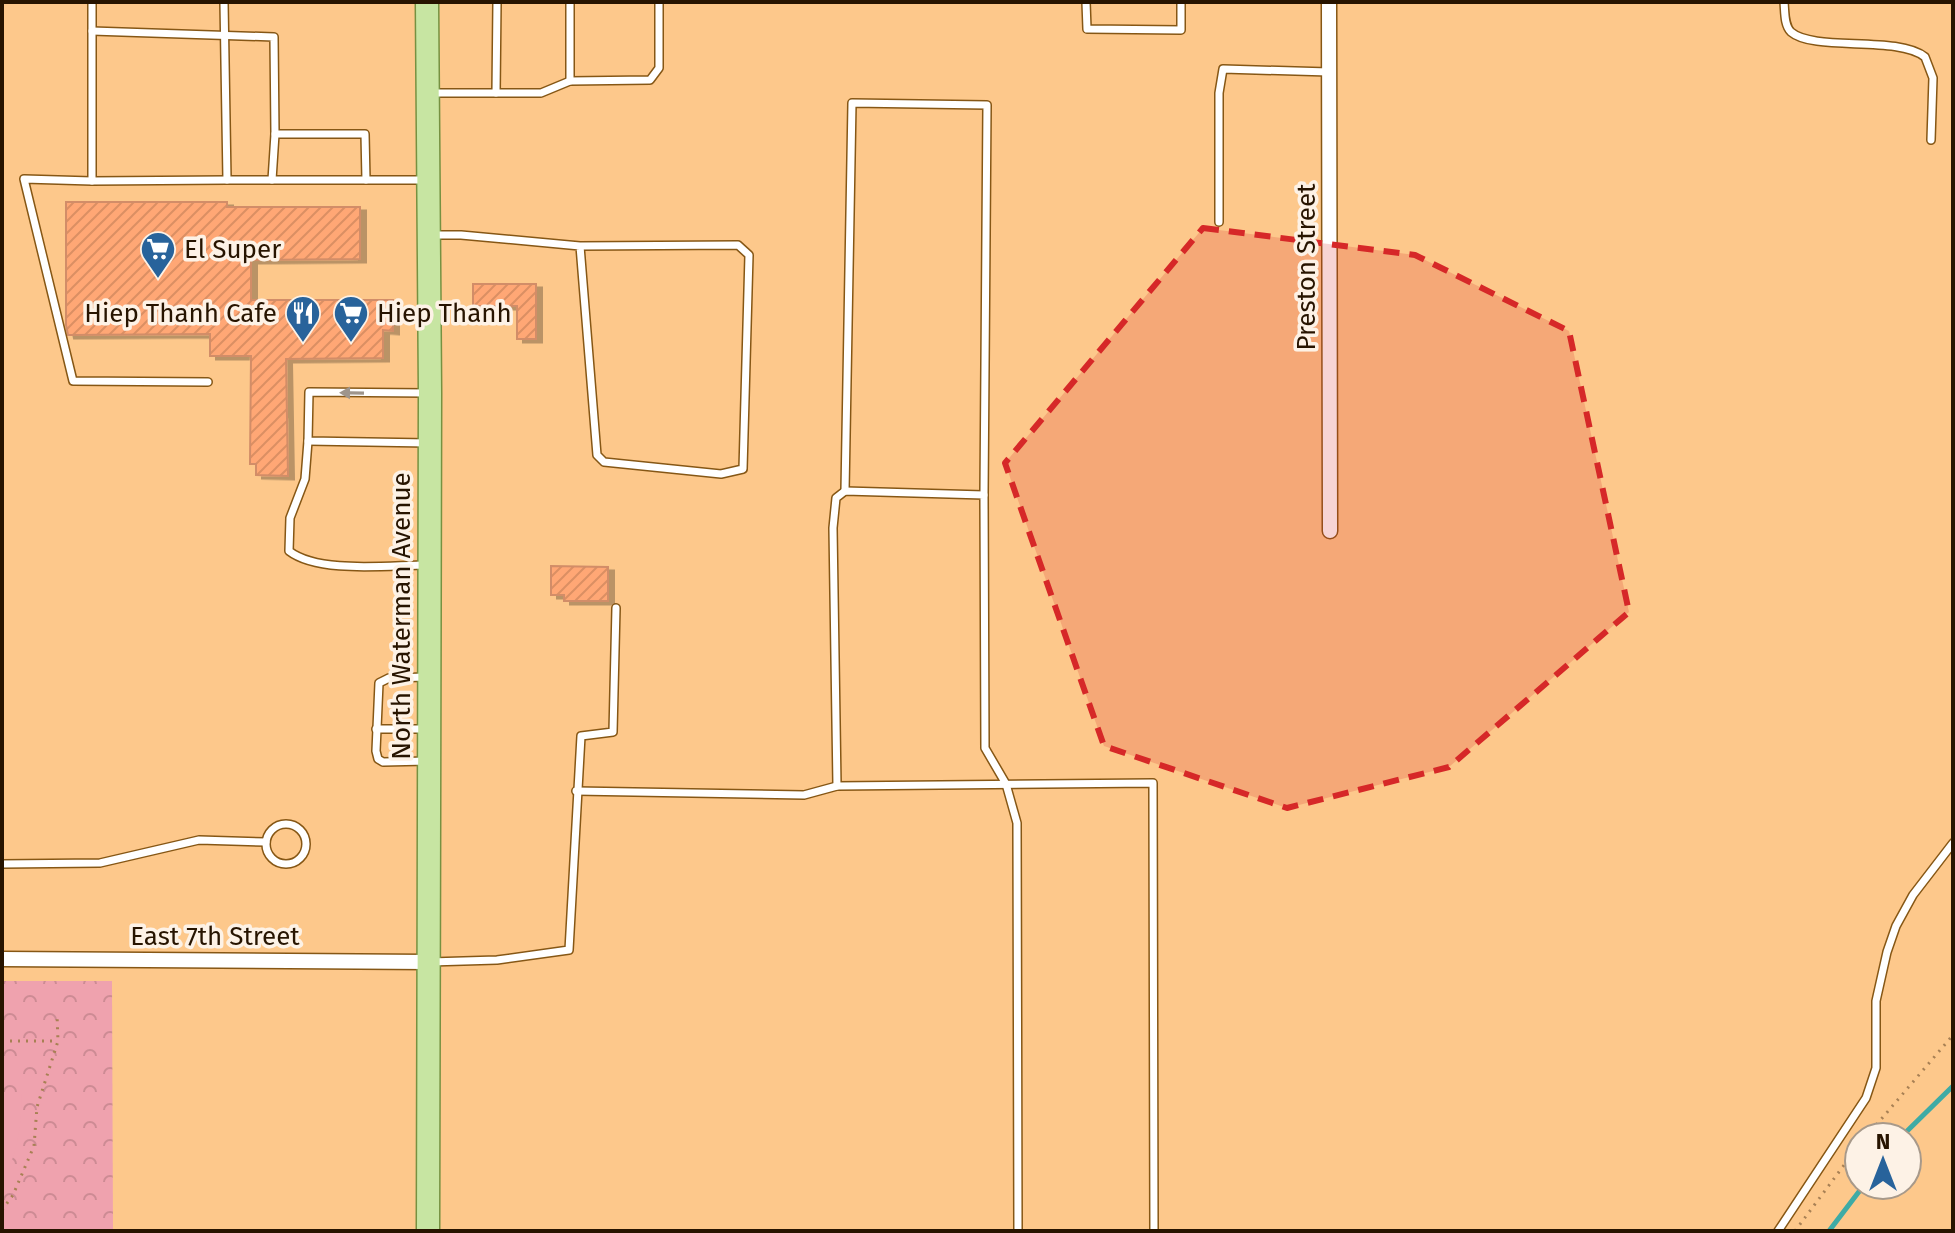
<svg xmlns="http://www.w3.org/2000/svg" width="1955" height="1233" viewBox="0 0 1955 1233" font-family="'Fira Sans',sans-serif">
<defs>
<pattern id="park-crowns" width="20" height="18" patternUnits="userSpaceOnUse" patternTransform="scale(2)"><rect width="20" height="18" fill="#efa2ae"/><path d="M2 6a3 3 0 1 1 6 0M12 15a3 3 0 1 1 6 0" fill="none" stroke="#cd8b94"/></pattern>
<pattern id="building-hatch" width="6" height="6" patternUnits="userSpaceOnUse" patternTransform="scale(2)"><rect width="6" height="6" fill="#ffa775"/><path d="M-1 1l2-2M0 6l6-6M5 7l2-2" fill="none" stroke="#db8f63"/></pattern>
<filter id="shadow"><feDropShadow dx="6" dy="3.5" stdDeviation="0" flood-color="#0004"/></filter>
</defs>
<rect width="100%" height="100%" fill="#fdc88b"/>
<path fill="url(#park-crowns)" d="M2,981h110l1,250h-111z"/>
<path fill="#efa2ae" d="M2,1093h19c1,29 -3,63 -19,87z"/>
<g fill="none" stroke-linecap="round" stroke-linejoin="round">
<g stroke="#3eaba5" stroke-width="5">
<path d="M1901,1137l52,-51"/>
<path d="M1829,1231l35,-46"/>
</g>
</g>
<g fill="url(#building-hatch)" stroke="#d28d67" stroke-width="2" filter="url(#shadow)">
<path d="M66,202h161v5h133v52l-109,1v40h142v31l-10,-1v28l-97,1 2,117 -32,-1v-11h-6l1,-108h-41v-22l-142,1 -2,-10z"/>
<path d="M473,284h63v55h-19v-33h-44z"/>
<path d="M551,566l57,1v34h-44v-6h-13z"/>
</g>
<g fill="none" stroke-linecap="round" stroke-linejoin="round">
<g stroke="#865715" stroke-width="10">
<g id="lane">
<path d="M92,2v179l135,-1"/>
<path d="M224,2l3,178h200"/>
<path d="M1086,2l1,27 94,1v-28"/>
<path d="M1784,2c1,10 0,23 7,30 23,20 107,3 134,25l8,21 -2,62"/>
<path d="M92,31l182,6 1,97h90l1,46"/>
<path d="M570,81v-79"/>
<path d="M430,93h111l29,-12 80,-1 9,-12v-66"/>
<path d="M496,93l1,-91"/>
<path d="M272,180l3,-46"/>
<path d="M92,181l-68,-2 49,202 135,1"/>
<path d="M1219,222v-129l4,-24 106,3"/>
<path d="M431,235h30l119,11 158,-1 11,10 -6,214 -22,5 -117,-12 -7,-7 -17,-209"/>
<path d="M427,393l-118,-1 -1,49 120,2"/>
<path d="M308,441l-3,38 -15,39 -1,33c30,23 100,14 138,14"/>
<path d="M845,491l7,-388 135,2 -3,390"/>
<path d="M427,677l-38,1 -10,5 -3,68 2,8 5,3 45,-1"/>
<path d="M376,729h50"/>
<path d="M837,786l-4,-258 3,-30 9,-7 139,4 1,253 21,36 11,39 1,408"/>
<path d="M576,791l228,4 33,-9 316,-3 1,448"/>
<circle cx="286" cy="844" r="20"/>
<path d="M2,864l98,-1 99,-23 67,2"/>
<path d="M430,962l67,-2 72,-10 12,-214 32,-4 3,-124"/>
<path d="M1778,1231l88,-133 10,-30v-67l11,-49 9,-26 17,-31 40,-52"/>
</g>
</g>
<g stroke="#865715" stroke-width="17">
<g id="street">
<path d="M1329,2l1,529"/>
<path d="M2,959l426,3"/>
</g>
</g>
<g stroke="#769141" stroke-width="25">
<path id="primary" d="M427,2l3,391 -2,838"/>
</g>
<g stroke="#a88054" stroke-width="3" stroke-dasharray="2 6" stroke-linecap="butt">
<path d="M2,1041h56"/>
<path d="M1866,1137l87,-102"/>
<path d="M2,1210l11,-15 21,-49 3,-39 21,-66 -1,-26"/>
<path d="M1795,1231l64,-86"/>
</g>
<use href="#lane" stroke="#fff" stroke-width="7"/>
<use href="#street" stroke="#fff" stroke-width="14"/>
<use href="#primary" stroke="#c7e5a2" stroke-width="22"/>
</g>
<defs><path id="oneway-solid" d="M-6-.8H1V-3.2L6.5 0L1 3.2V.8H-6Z" transform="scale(2)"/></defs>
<use fill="#9e958c" href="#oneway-solid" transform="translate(352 393) rotate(-179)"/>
<path fill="#d62828" fill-opacity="0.2" stroke="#d62828" stroke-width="6" stroke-dasharray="16 10" stroke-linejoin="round" d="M1203,228l212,27 154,76 60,281 -180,155 -162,41 -183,-62 -99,-283z"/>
<defs>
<g id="supermarket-pin" transform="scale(1.8)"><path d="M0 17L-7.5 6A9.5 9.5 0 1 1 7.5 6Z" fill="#28639b" stroke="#fdf2e6"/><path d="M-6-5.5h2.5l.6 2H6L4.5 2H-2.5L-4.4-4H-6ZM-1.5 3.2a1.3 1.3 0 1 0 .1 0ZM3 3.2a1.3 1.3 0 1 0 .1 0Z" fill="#fff"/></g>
<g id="restaurant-pin" transform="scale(1.8)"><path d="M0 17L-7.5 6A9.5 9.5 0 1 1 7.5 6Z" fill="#28639b" stroke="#fdf2e6"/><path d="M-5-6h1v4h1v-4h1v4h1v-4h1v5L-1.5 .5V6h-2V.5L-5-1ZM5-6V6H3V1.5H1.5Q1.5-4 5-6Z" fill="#fff"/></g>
</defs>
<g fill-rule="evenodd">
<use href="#supermarket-pin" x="158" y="249"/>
<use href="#restaurant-pin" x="303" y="313"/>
<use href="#supermarket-pin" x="351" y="313"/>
</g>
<g text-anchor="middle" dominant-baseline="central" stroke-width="7" stroke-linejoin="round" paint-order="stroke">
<g font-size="26" fill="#271400" stroke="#fdf2e6" text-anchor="start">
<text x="184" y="249">El Super</text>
<text x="277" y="313" text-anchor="end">Hiep Thanh Cafe</text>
<text x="377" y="313">Hiep Thanh</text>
</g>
<g font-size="26" fill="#271400" stroke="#fdf2e6">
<text transform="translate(1306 267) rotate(-90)">Preston Street</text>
<text transform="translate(401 616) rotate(-90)">North Waterman Avenue</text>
<text x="215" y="936">East 7th Street</text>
</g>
</g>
<rect width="1955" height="1233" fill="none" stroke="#271400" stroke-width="8"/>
<g transform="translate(1883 1161)"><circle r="38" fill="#fdf2e6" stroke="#a7998a" stroke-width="2"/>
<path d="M0-6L14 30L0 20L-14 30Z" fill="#28639b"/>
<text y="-12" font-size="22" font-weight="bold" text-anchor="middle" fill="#271400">N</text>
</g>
</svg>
